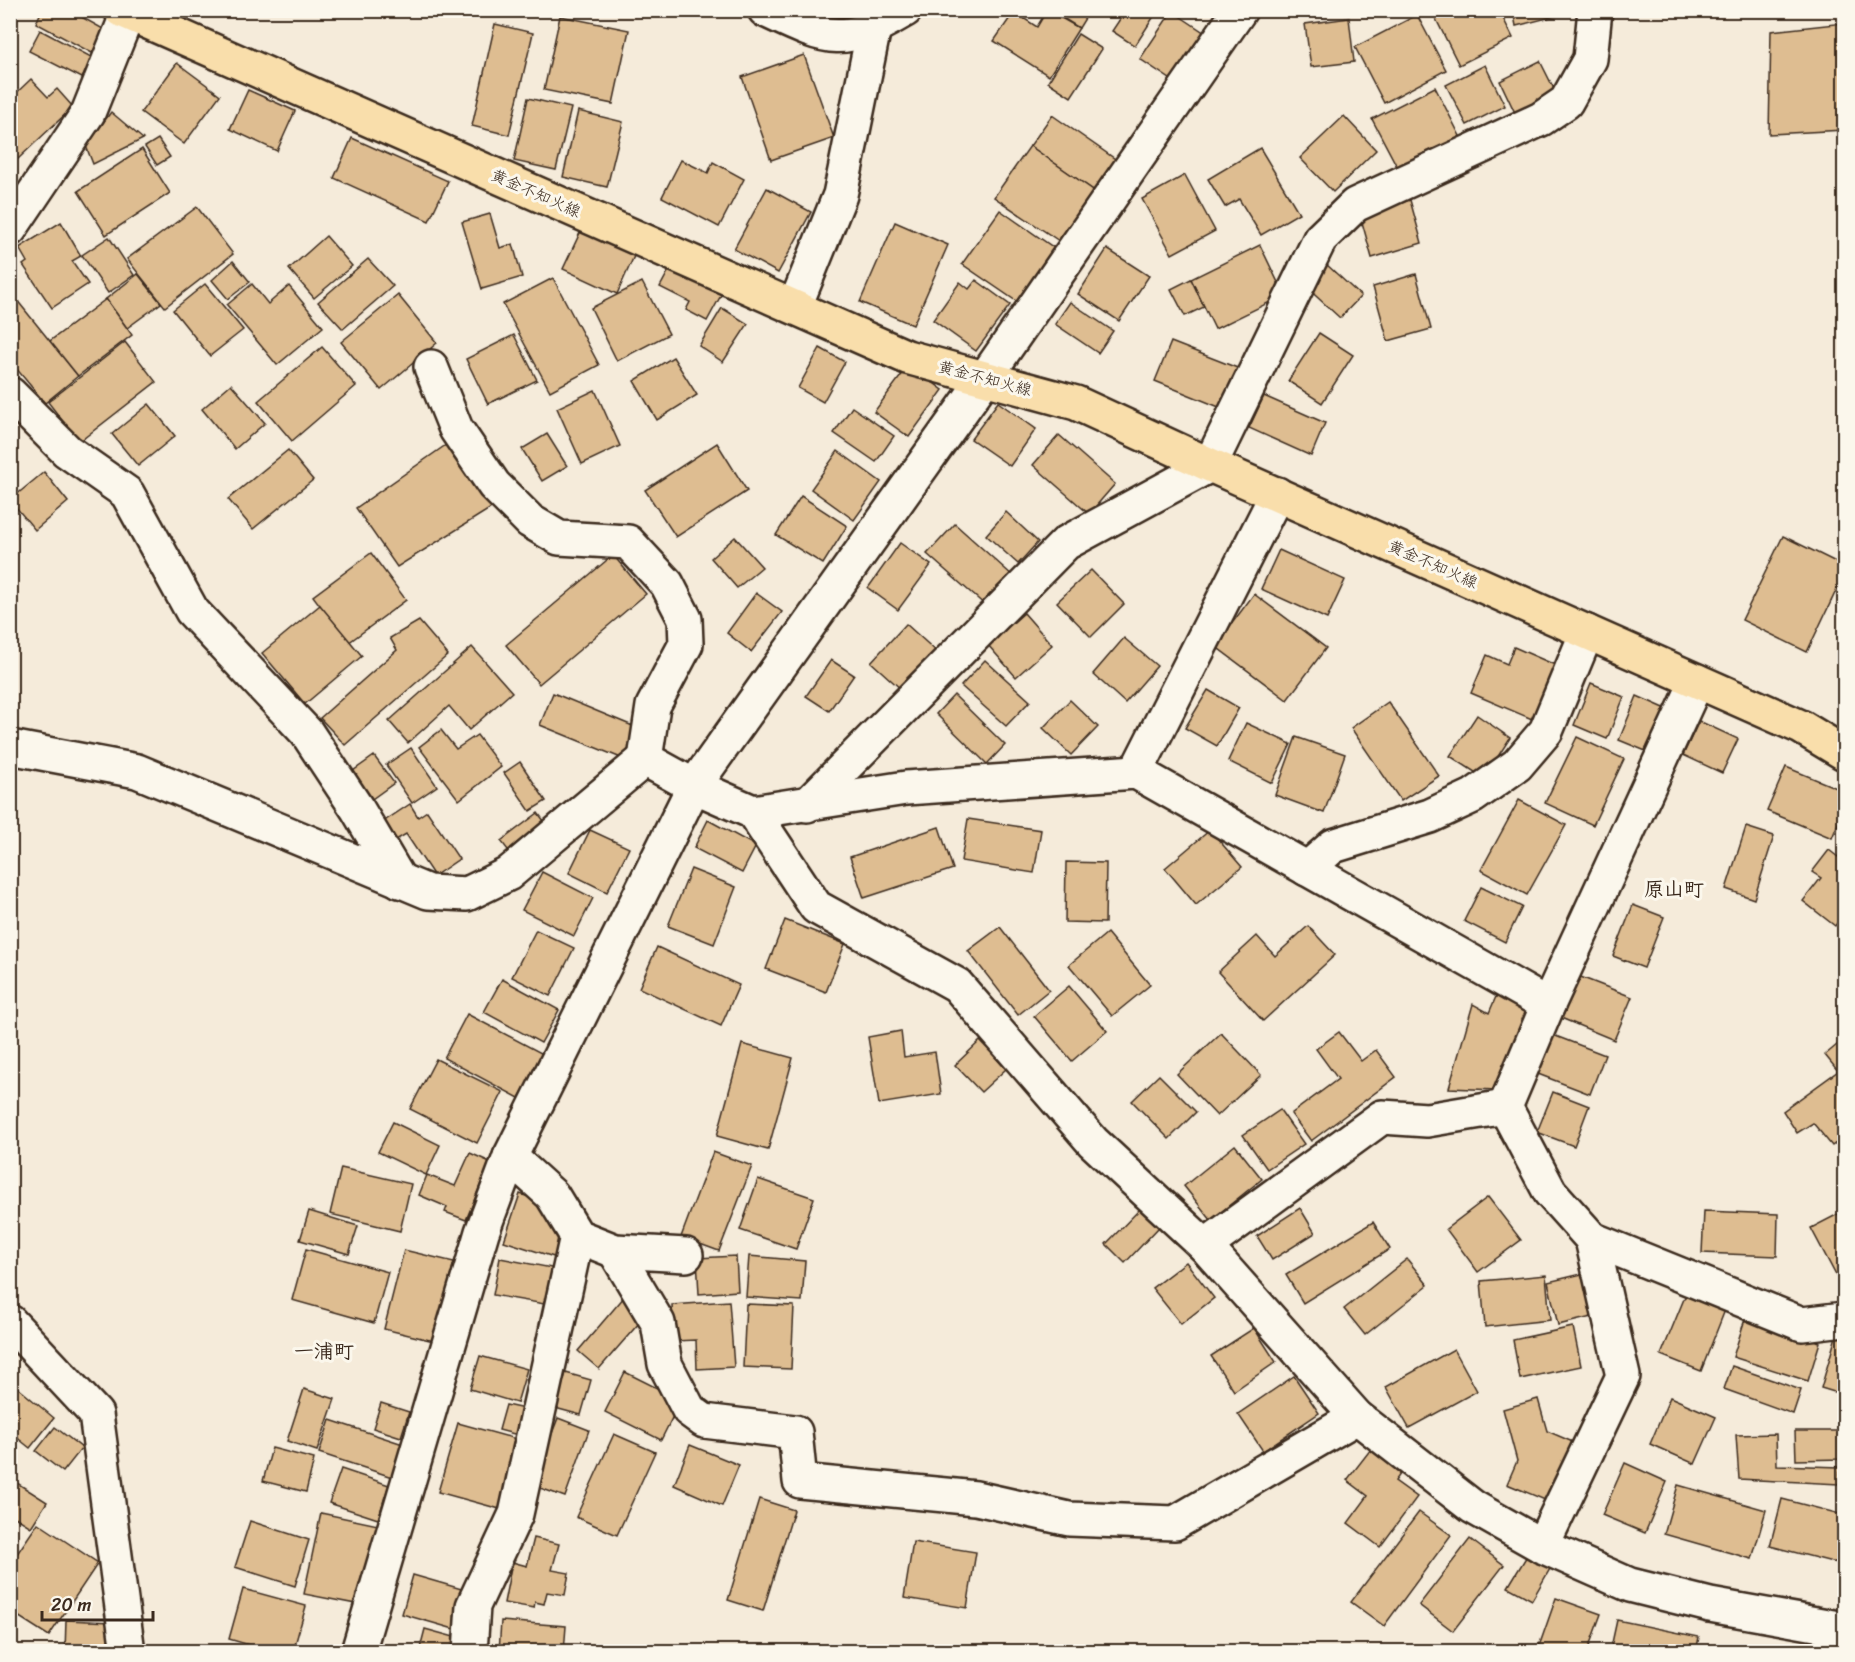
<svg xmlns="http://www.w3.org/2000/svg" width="1855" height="1662" viewBox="0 0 1855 1662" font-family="Sriracha,'Klee One',sans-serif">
<rect width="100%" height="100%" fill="#f5ebda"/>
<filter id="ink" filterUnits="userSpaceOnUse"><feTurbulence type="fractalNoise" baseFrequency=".0167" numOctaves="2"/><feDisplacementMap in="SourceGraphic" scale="12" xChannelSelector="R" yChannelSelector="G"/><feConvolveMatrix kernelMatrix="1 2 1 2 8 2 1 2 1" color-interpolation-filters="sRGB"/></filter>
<g filter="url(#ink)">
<g fill="#debd91" stroke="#3b2a1e" stroke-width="1.5">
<path d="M42,10h27l36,20 -13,23 -56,-30z"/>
<path d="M1047,10l32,18 -30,48 -55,-35 20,-29 23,15z"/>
<path d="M1050,10h40l-11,18z"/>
<path d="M1126,10h32l-23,36 -23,-15z"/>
<path d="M1450,10h49l14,28 -54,27 -24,-48z"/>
<path d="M1513,10h58v2l-55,14z"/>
<path d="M1172,11l36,24 -32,48 -36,-24z"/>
<path d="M1417,15l29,55 -62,33 -29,-56z"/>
<path d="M560,16l69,14 -16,74 -69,-14z"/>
<path d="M1349,18l5,44 -43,5 -6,-43z"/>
<path d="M1844,23v107l-75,4 2,-103z"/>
<path d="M495,24l38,9 -24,102 -37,-9z"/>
<path d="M40,30l53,28 -11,20 -53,-27z"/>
<path d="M1078,34l24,15 -31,48 -23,-15z"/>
<path d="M804,55l30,83 -63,22 -29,-83z"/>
<path d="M1540,61l18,36 -41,20 -17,-36z"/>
<path d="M177,63l43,32 -36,49 -43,-32z"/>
<path d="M1485,65l20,41 -38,19 -21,-40z"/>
<path d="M31,79l17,18 9,-8 16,18 -55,52 -8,-8v-52z"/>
<path d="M1435,87l28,55 -62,32 -29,-55z"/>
<path d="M248,90l47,21 -18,40 -47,-22z"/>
<path d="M528,98l43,10 -15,62 -42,-9z"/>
<path d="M578,111l45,11 -16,65 -44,-10z"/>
<path d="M111,112l32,27 -50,25 -7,-18z"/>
<path d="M1052,115l66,46 -22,31 -66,-46z"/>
<path d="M1344,116l32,34 -43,42 -33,-34z"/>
<path d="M352,138l96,43 -19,40 -95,-43z"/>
<path d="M158,139l12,18 -13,8 -12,-18z"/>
<path d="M1030,146l66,46 -34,51 -68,-46z"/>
<path d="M1260,148l39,65 -38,22 -22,-36 -14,8 -17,-28z"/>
<path d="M142,149l28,44 -64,42 -28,-44z"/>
<path d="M681,160l27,13 5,-11 31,17 -25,48 -57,-30z"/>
<path d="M1185,175l30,56 -43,23 -30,-55z"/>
<path d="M767,188l44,24 -33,61 -44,-24z"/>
<path d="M1410,200l12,43 -50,15 -12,-43z"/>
<path d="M197,207l36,47 -68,53 -38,-48z"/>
<path d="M1000,210l57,40 -38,53 -57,-39z"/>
<path d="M490,214l10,34 13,-4 9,33 -40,12 -20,-67z"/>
<path d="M586,220l53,25 -22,49 -54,-25z"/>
<path d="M61,222l20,34 -9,5 16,23 -36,24 -29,-43 4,-3 -8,-14z"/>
<path d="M895,222l53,23 -35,80 -53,-23z"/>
<path d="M326,236l26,30 -38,32 -25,-29z"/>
<path d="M109,237l25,38 -26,18 -26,-38z"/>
<path d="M1260,245l24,50 -69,34 -24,-50z"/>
<path d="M1107,249l42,27 -30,45 -41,-27z"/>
<path d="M368,259l25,27 -50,43 -25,-27z"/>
<path d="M675,259l51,27 -19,35 -21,-11 4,-8 -30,-15z"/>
<path d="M233,261l17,21 -22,17 -16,-19z"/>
<path d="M1326,264l35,32 -21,22 -35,-32z"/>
<path d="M138,274l23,29 -34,25 -21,-29z"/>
<path d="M1416,274l15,55 -43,12 -15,-54z"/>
<path d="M553,278l46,87 -49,26 -47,-87z"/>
<path d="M1191,279l13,28 -19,9 -14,-27z"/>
<path d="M976,280l34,25 -34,46 -43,-31 27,-38 9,7z"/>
<path d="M642,282l27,52 -52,27 -26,-53z"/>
<path d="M205,284l38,46 -33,26 -37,-46z"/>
<path d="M252,284l16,20 21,-18 34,41 -46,38 -50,-60z"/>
<path d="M12,294l66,82 -33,27 -35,-42z"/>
<path d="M398,295l39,48 -56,47 -40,-48z"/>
<path d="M106,299l26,36 -54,41 -28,-35z"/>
<path d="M1070,302l43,29 -15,22 -43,-29z"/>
<path d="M722,308l26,16 -25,38 -24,-16z"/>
<path d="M1319,333l34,22 -31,48 -34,-22z"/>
<path d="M514,335l23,45 -49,24 -22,-45z"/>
<path d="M125,342l31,40 -77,60 -31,-40z"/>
<path d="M1171,342l69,27 -16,40 -69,-28z"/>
<path d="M322,347l34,39 -64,55 -34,-40z"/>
<path d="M820,348l25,14 -22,40 -25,-14z"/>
<path d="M673,357l24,38 -40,25 -23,-39z"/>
<path d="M909,365l34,25 -34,47 -35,-25z"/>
<path d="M231,384l34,39 -30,26 -33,-40z"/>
<path d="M595,390l25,56 -38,18 -25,-56z"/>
<path d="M1264,396l61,27 -14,33 -62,-28z"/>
<path d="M998,402l38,27 -26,37 -39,-27z"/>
<path d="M149,404l26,32 -37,30 -26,-32z"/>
<path d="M852,407l42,29 -18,26 -42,-29z"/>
<path d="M547,434l20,32 -25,15 -20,-32z"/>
<path d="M1059,435l56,49 -26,30 -56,-49z"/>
<path d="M453,440l43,65 -99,62 -41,-59z"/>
<path d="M717,443l30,48 -71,46 -31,-47z"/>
<path d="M288,450l25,30 -60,49 -25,-30z"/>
<path d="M838,451l43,31 -27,38 -43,-31z"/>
<path d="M44,472l24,30 -33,28 -25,-30z"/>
<path d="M801,496l46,30 -24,38 -47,-29z"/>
<path d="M1006,512l32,30 -20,22 -32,-29z"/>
<path d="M955,524l58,52 -27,30 -59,-52z"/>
<path d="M1783,536l61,30v8l-37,78 -65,-32z"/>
<path d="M735,537l27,30 -25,21 -26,-30z"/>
<path d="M900,543l31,22 -33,45 -30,-22z"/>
<path d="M1279,550l66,30 -18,39 -66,-30z"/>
<path d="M371,553l35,47 -58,43 -35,-47z"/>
<path d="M613,555l33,39 -107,90 -33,-39z"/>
<path d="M1091,570l33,34 -33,33 -34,-35z"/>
<path d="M756,593l26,19 -31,40 -24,-19z"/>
<path d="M1254,594l72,54 -39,52 -72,-54z"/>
<path d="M320,605l42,51 -57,48 -43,-51z"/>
<path d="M1024,613l28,32 -36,32 -28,-32z"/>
<path d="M419,621l29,34 -103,90 -25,-27 77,-68 -7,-12z"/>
<path d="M906,624l31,28 -35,38 -31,-28z"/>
<path d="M1124,638l33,28 -32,37 -32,-29z"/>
<path d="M472,647l40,45 -43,38 -20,-24 -41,37 -19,-22z"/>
<path d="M1514,647l48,21 -23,54 -68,-29 16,-38 20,9z"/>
<path d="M831,660l23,15 -25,36 -23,-15z"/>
<path d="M985,660l45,41 -24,25 -45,-40z"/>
<path d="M1591,683l33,14 -17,42 -33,-14z"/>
<path d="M1208,690l31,18 -22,38 -32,-18z"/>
<path d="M553,693l87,36 -14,31 -86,-35z"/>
<path d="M954,695l51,50 -18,19 -51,-50z"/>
<path d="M1637,696l34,15 -18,43 -34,-14z"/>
<path d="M1070,700l28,27 -27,28 -28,-27z"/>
<path d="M1388,702l51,74 -38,25 -50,-73z"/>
<path d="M1477,715l33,23 -26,40 -34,-22z"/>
<path d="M1699,721l39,18 -16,34 -39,-18z"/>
<path d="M1246,723l45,21 -19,39 -44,-22z"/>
<path d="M441,730l15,19 21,-14 24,32 -42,33 -40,-53z"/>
<path d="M1296,737l49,17 -21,59 -49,-18z"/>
<path d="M1577,737l47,22 -31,66 -48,-22z"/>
<path d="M411,748l26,38 -25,17 -26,-38z"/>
<path d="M374,756l20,27 -29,21 -19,-28z"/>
<path d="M520,762l26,39 -16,10 -26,-38z"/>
<path d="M1786,767l58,24v18l-12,29 -65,-27z"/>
<path d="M1519,800l47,25 -39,70 -46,-25z"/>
<path d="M410,804l8,13 9,-6 32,48 -25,17 -28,-42 -10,6 -13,-18z"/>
<path d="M538,813l10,13 -37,28 -10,-13z"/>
<path d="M968,819l73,11 -7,43 -73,-12z"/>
<path d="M708,820l48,26 -14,27 -48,-25z"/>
<path d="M939,827l14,42 -89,29 -14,-41z"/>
<path d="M1746,827l28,9 -20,63 -28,-10z"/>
<path d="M590,830l39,18 -22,44 -38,-19z"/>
<path d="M1210,830l32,37 -46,38 -31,-37z"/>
<path d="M1829,850l9,7 4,-5 2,2v60l-9,12 -32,-25 18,-23 -9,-6z"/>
<path d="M1066,862l40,1 -1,60 -40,-1z"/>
<path d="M691,869l45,18 -22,57 -46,-18z"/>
<path d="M542,872l51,26 -19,38 -52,-26z"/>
<path d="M1481,887l41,20 -17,35 -41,-21z"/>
<path d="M1633,905l31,12 -20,51 -31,-12z"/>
<path d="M785,920l60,24 -19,48 -60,-23z"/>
<path d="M1308,926l27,29 -72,66 -45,-49 39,-36 18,20z"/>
<path d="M1000,927l49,63 -31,25 -50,-64z"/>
<path d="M536,930l38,18 -24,48 -38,-19z"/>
<path d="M1107,933l43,52 -38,31 -43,-51z"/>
<path d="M657,947l82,38 -18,41 -82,-38z"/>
<path d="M1578,976l54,21 -18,43 -53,-22z"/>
<path d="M502,979l57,31 -18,33 -57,-31z"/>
<path d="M1501,985l29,30 -33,75 -48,-2 24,-84 16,9z"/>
<path d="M1069,986l38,45 -35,30 -38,-45z"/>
<path d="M467,1014l76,40 -24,44 -75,-40z"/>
<path d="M901,1031l3,26 31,-5 6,42 -62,10 -11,-67z"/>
<path d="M1339,1032l22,29 15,-11 20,27 -85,64 -20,-27 47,-35 -22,-30z"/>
<path d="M1221,1033l40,42 -44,41 -40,-42z"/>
<path d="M1553,1035l52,20 -15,39 -52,-20z"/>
<path d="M1844,1039v97l-12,10 -19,-23 -16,10 -14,-22 55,-40 -13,-16z"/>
<path d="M980,1041l26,28 -25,23 -26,-27z"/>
<path d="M742,1044l51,14 -25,92 -51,-14z"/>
<path d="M436,1059l67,33 -26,51 -67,-34z"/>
<path d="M1159,1075l37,37 -27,27 -37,-38z"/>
<path d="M1553,1092l36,14 -15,40 -37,-14z"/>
<path d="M1280,1110l24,34 -37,25 -24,-34z"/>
<path d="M393,1122l47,23 -14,30 -48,-23z"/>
<path d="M1235,1145l27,34 -51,41 -27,-34z"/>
<path d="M713,1152l39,14 -33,85 -38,-14z"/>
<path d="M470,1153l20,9 -24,58 -21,-8 2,-5 -28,-12 8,-20 28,11z"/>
<path d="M341,1168l70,16 -11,47 -70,-17z"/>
<path d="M758,1179l56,19 -18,51 -56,-19z"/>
<path d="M520,1194l26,9 20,34 -6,22 -56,-18z"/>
<path d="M1488,1197l33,43 -43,32 -32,-43z"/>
<path d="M1300,1208l15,25 -43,27 -15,-24z"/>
<path d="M1140,1209l19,18 -34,36 -19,-19z"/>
<path d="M309,1211l49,15 -9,28 -49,-14z"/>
<path d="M1704,1211l74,3 -1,42 -75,-3z"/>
<path d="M1844,1211v70l-4,2 -29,-55z"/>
<path d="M1373,1222l17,27 -87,54 -17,-28z"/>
<path d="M306,1249l82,23 -14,51 -82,-23z"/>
<path d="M404,1250l50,12 -20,79 -50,-12z"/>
<path d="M736,1256l2,35 -39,3 -2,-36z"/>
<path d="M749,1256l56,5 -3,40 -56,-4z"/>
<path d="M500,1258l57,11 -7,36 -57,-10z"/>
<path d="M1407,1259l21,26 -63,50 -21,-26z"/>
<path d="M1186,1262l28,36 -33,26 -29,-36z"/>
<path d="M1586,1273l10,43 -38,9 -10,-43z"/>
<path d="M1546,1275l4,45 -65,7 -4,-46z"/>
<path d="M1686,1294l39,16 -24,61 -40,-16z"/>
<path d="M625,1296l22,18 -48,55 -21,-18z"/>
<path d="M729,1301l5,66 -37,2 -1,-29 -22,1 -2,-36z"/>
<path d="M746,1304l48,2 -3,63 -48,-2z"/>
<path d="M1745,1319l75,23 -12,39 -75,-24z"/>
<path d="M1839,1326l5,2v67l-23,-7z"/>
<path d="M1573,1327l8,39 -61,13 -7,-39z"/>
<path d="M1254,1328l22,34 -42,29 -23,-35z"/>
<path d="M1454,1349l23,42 -68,37 -23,-41z"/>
<path d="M480,1356l47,13 -10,34 -47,-14z"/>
<path d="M1732,1366l69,24 -8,24 -69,-25z"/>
<path d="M625,1372l56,28 -20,40 -56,-28z"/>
<path d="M566,1373l25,7 -10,35 -26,-7z"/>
<path d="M1294,1376l25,37 -56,38 -25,-37z"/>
<path d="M17,1387l37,31 -24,30 -20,-16v-37z"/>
<path d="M304,1389l31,10 -18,52 -30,-10z"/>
<path d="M1670,1397l46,20 -21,47 -45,-20z"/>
<path d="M1538,1399l9,32 35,15 -25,59 -50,-21 10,-23 -14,-52z"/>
<path d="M381,1403l28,9 -8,25 -28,-9z"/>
<path d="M506,1405l23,5 -7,26 -23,-6z"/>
<path d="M558,1418l31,12 -24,67 -33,-12z"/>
<path d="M330,1420l73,24 -11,33 -73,-24z"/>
<path d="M458,1423l62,17 -20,69 -62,-17z"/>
<path d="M55,1427l27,21 -19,24 -27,-21z"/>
<path d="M1795,1431h47v28l-46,1z"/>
<path d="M614,1434l41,18 -38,83 -41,-18z"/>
<path d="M1776,1434l1,31 63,2 -1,17 -100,-5 -3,-44z"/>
<path d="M690,1445l49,20 -17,41 -48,-21z"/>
<path d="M272,1448l42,11 -8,33 -43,-11z"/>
<path d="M1371,1449l30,24 -6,8 22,16 -37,50 -32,-24 20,-27 -21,-16z"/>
<path d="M1625,1463l42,19 -22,51 -43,-18z"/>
<path d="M341,1469l48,16 -11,34 -49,-16z"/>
<path d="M17,1483l30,19 -16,25 -21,-13v-22z"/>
<path d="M1678,1485l88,25 -14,49 -88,-25z"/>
<path d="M759,1499l35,11 -31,101 -35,-11z"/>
<path d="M1782,1499l62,16v50l-74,-19z"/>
<path d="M1419,1512l32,23 -67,91 -33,-24z"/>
<path d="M321,1513l57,12 -17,80 -57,-11z"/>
<path d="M250,1521l59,19 -14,46 -60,-19z"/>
<path d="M38,1523l60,40 -49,73 -39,-25v-47z"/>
<path d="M10,1533l7,4 -7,12z"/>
<path d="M534,1538l25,6 -7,26 17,3 -4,22 -18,-3 -3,12 -9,-2 -1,6 -30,-5 8,-41 15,4z"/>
<path d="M1470,1539l34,26 -51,66 -34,-26z"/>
<path d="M913,1542l63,10 -9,56 -63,-10z"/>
<path d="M1528,1554l23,13 -19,33 -24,-13z"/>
<path d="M413,1575l52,15 -11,39 -52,-15z"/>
<path d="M243,1589l63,17 -13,46h-20l-44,-13z"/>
<path d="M1556,1598l45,16 -14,38h-50z"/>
<path d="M66,1620l47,2 -1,30h-47z"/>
<path d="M1617,1620l82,17 -3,15h-86z"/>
<path d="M501,1621l65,5 -2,26h-65z"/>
<path d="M425,1629l40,11 -3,12h-43z"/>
</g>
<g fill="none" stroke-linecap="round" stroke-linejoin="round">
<g stroke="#3b2a1e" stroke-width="38">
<g id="minor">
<path d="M765,10c64,30 76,38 140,0"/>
<path d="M10,229l78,-116 40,-100"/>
<path d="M795,306l45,-111 34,-167"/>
<path d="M431,367l25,62 38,56 36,36 29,17 69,4 39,42 18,35 1,25 -33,62 -8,53"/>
<path d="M10,394l57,57 60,42 65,118 115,122 51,77 42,71"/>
<path d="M1697,681l-149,324 -43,102 45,85 42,47 210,85 42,-5"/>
<path d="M10,747l127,24 291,121 39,2 41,-20 137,-115 49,27 59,26 63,95 141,78 136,157 112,104 152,171 116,90 69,39 88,39 80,20 134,24"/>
<path d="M1136,772l141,-278"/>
<path d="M807,805l259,-262 144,-78 110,-226 35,-34 186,-86 25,-17 24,-43 5,-49"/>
<path d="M753,812l153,-24 230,-16 412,233"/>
<path d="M1307,869l26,-23 97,-30 43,-20 44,-31 29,-34 41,-99"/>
<path d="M510,1157l42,38 25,41 38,15 71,4"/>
<path d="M1205,1246l177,-129 45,3 78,-13"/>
<path d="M615,1251l43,72 7,41 24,46 15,11 91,11 5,49 176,17 93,21 106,4 182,-106"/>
<path d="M10,1322l86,92 32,238"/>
<path d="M1542,1546l81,-170 -31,-137"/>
<path d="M358,1652l124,-420 28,-75 184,-371 291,-408 255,-368"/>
<path d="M470,1652l3,-46 43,-92 61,-278"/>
</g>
</g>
<g stroke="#3b2a1e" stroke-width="38">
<path id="major" d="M121,10l786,347 169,46 134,62 591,262 43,26"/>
</g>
<use href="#minor" stroke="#fbf7ec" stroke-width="33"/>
<use href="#major" stroke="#f9deab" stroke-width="33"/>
</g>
</g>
<g text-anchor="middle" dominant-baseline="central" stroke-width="6" stroke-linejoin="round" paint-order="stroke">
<g font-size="16" fill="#3b2a1e" stroke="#fbf7ec">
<text transform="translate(536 193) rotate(24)">黄金不知火線</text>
<text transform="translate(985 378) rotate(15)">黄金不知火線</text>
<text transform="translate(1433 564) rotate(24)">黄金不知火線</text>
</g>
<g font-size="20" font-weight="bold" fill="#3b2a1e" stroke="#fbf7ec">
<text x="1674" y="889">原山町</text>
<text x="324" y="1351">一浦町</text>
</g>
</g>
<rect width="1855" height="1662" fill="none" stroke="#fbf7ec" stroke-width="36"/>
<rect x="18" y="18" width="1819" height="1626" fill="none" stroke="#3b2a1e" stroke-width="2" filter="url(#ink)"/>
<path d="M42 1611v9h111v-9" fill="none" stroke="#3b2a1e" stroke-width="3"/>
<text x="51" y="1611" font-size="18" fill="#3b2a1e" stroke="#fbf7ec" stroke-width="4.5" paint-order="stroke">20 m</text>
</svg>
